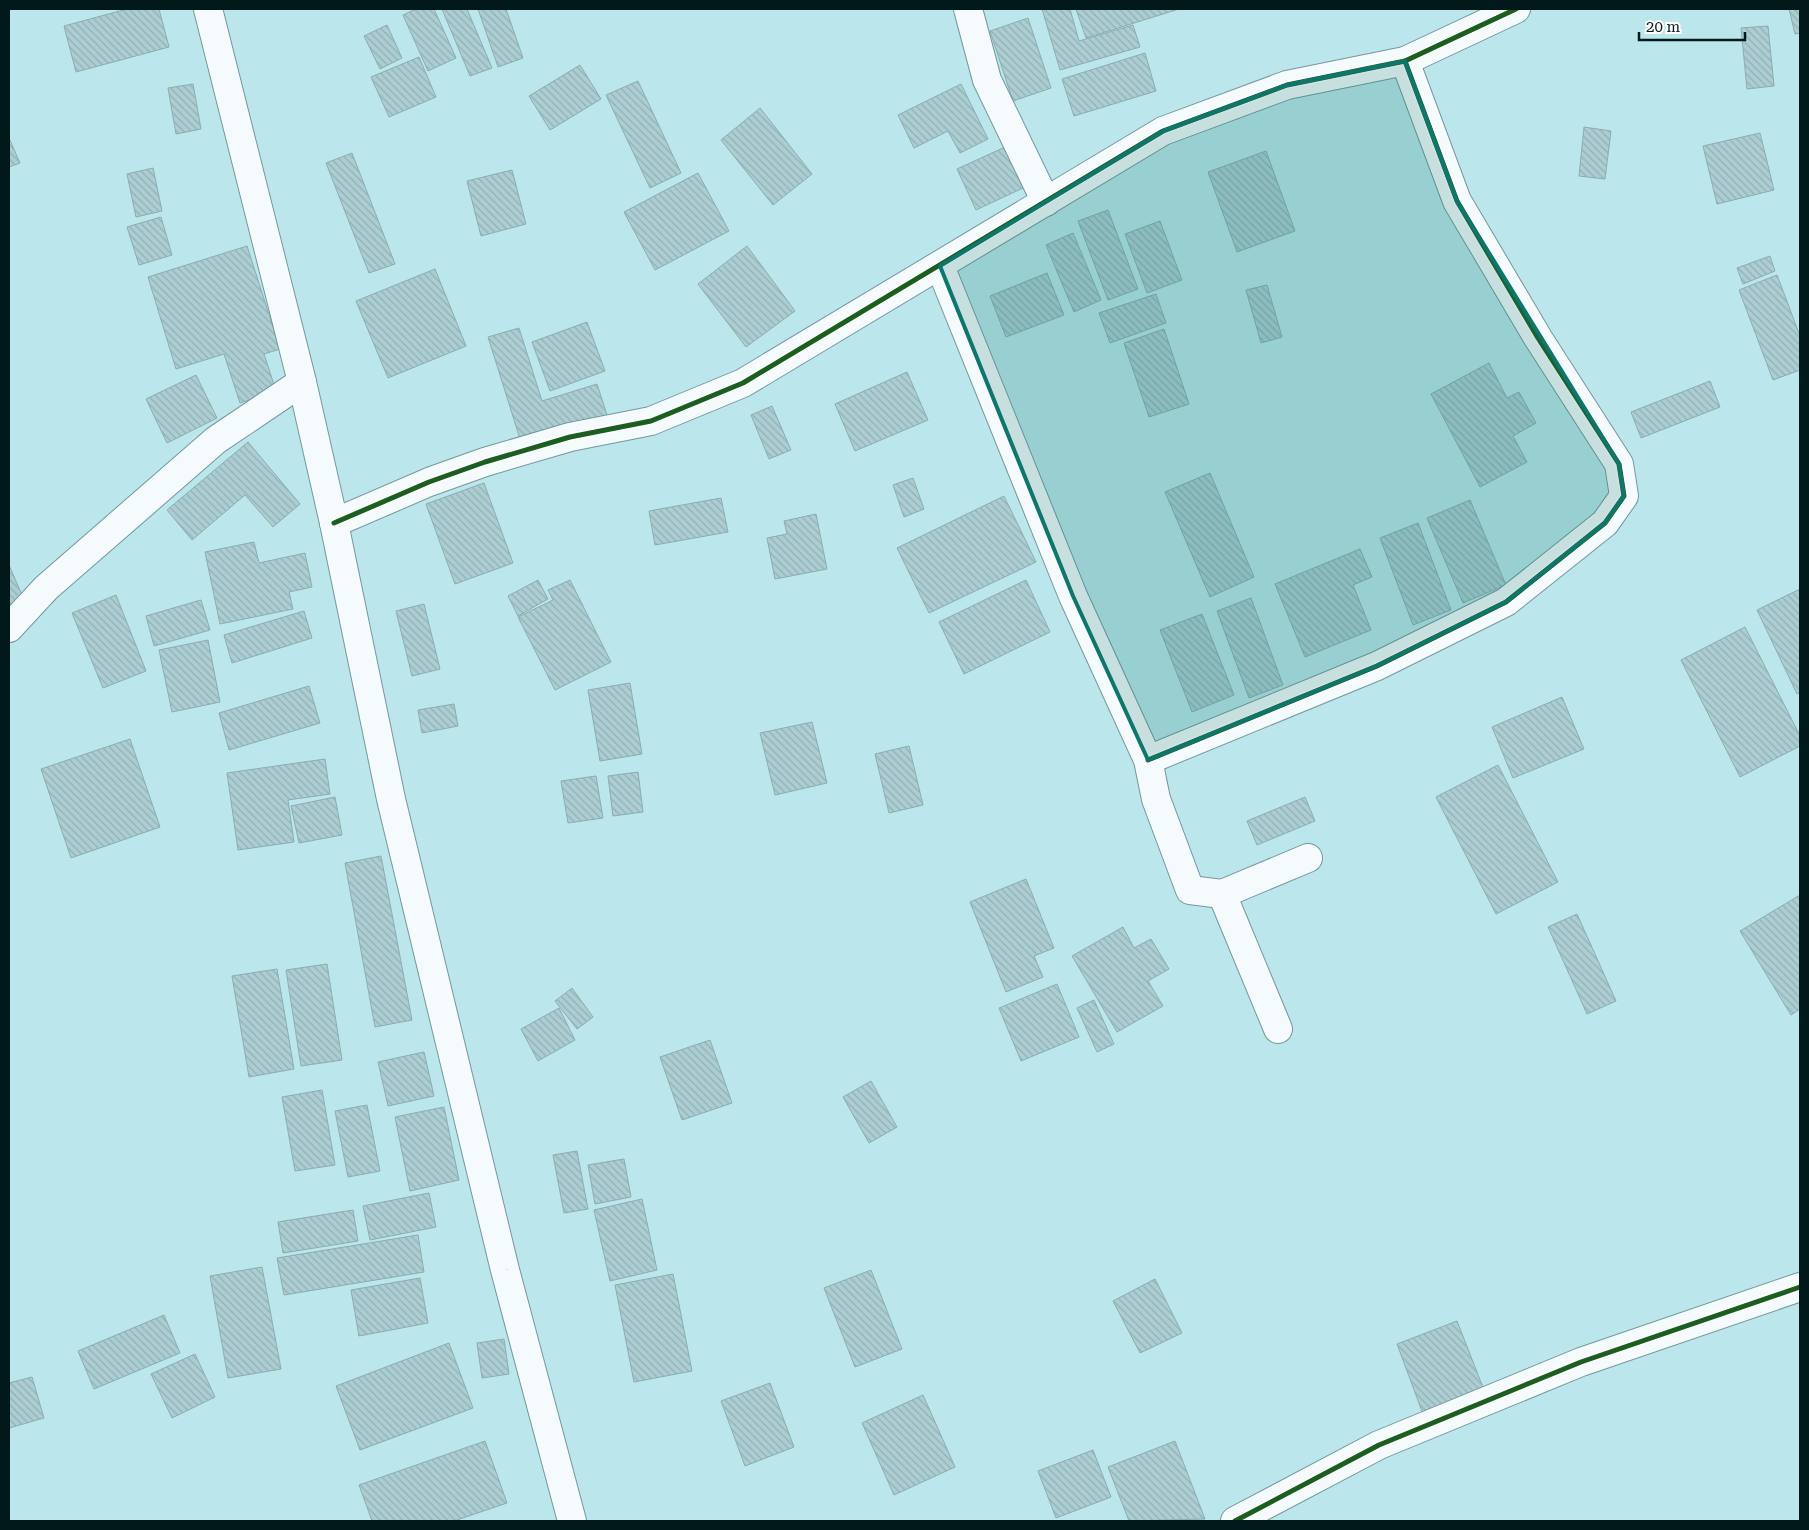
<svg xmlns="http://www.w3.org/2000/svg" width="1809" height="1530" viewBox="0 0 1809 1530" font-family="'Roboto Serif',serif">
<defs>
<pattern id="building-back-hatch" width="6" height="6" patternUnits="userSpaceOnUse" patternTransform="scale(1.25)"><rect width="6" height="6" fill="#acced2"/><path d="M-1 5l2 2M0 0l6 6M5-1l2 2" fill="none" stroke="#92b0b4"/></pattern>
</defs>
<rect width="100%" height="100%" fill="#bbe6eb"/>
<g fill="url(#building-back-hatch)" stroke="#8aadb1">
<path d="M127,9h32l10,38 -93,25 -12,-46z"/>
<path d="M416,9h18l22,49 -28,13 -25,-56z"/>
<path d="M442,9h25l25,59 -22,8z"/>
<path d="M478,9h28l17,49 -25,9z"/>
<path d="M1042,9h28l9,32 54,-16 7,22 -80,23z"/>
<path d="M1076,9h103l-93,29z"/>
<path d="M1789,9h11v24l-5,1z"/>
<path d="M1028,18l23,70 -38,13 -23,-70z"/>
<path d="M387,25l15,33 -22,11 -16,-33z"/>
<path d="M1768,26l6,60 -27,3 -6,-61z"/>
<path d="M1145,53l11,38 -82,25 -12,-37z"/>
<path d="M419,57l17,40 -47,20 -18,-40z"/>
<path d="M580,65l21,34 -51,31 -21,-34z"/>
<path d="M638,81l43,92 -31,15 -44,-93z"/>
<path d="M193,84l8,45 -25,5 -8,-46z"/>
<path d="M961,84l27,55 -28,14 -12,-22 -34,17 -16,-33z"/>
<path d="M760,108l52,66 -39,31 -52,-65z"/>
<path d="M1584,127l27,4 -6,48 -26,-3z"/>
<path d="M1760,133l14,57 -57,14 -14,-58z"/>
<path d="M9,138l11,25 -11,4z"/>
<path d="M1005,147l18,41 -47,22 -19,-41z"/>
<path d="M1266,151l29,80 -58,21 -29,-80z"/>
<path d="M352,153l43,111 -26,9 -43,-110z"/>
<path d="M153,168l9,43 -26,6 -9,-43z"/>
<path d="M512,170l14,54 -45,12 -14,-55z"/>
<path d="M698,173l31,58 -74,39 -31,-58z"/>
<path d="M1108,210l30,79 -30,11 -30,-79z"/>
<path d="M161,217l11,38 -33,10 -12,-38z"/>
<path d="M1160,221l22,59 -35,13 -22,-59z"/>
<path d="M1073,233l28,67 -27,12 -28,-67z"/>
<path d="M247,246l33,103 -16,5 12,37 -36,12 -16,-49 -48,15 -28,-92z"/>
<path d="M747,246l48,65 -49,36 -48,-63z"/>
<path d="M1770,256l5,15 -32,13 -6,-16z"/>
<path d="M435,269l31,77 -78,32 -32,-77z"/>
<path d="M1047,273l17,42 -58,22 -16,-41z"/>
<path d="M1777,275l23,61v34l-27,10 -34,-90z"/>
<path d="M1267,285l15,52 -21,6 -15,-53z"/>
<path d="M1156,294l10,29 -56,20 -11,-30z"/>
<path d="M587,322l18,49 -55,20 -18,-49z"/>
<path d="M519,328l23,73 55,-17 10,31 -86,27 -33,-105z"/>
<path d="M1164,329l25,75 -40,13 -25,-74z"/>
<path d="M1489,363l18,35 12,-6 17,31 -23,13 14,26 -47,25 -49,-93z"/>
<path d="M907,372l21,48 -73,31 -20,-47z"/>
<path d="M196,375l21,43 -50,25 -21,-44z"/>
<path d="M1710,381l10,26 -79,31 -10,-26z"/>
<path d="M772,406l19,44 -22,9 -18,-44z"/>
<path d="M248,442l52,62 -27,23 -28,-32 -53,45 -25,-30z"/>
<path d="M1210,473l44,104 -44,20 -45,-105z"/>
<path d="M913,478l11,31 -20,8 -11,-32z"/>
<path d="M484,483l29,80 -58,21 -29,-80z"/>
<path d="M1004,496l32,66 -107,51 -32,-65z"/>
<path d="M721,498l7,34 -73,13 -6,-34z"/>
<path d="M1470,500l36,85 -43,18 -36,-85z"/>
<path d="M816,514l11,55 -52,10 -8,-41 20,-4 -3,-13z"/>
<path d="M1418,523l33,87 -38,15 -33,-87z"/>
<path d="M254,542l5,21 46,-10 7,34 -23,5 4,17 -73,15 -15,-72z"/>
<path d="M1360,549l12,28 -19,8 18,45 -66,27 -30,-73z"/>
<path d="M9,565l16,37 -16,7z"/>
<path d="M538,580l10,19 -30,17 -10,-20z"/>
<path d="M570,580l41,82 -56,28 -37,-73 35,-17 -5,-10z"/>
<path d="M1026,580l24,52 -86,42 -25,-52z"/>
<path d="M1800,589v103l-3,2 -40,-84z"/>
<path d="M116,595l30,76 -43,17 -31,-75z"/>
<path d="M1251,598l32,87 -34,13 -32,-87z"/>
<path d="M201,600l9,30 -56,16 -8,-30z"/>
<path d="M424,604l16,65 -28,7 -16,-65z"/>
<path d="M304,611l8,27 -80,25 -8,-28z"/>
<path d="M1202,614l32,81 -42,17 -32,-82z"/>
<path d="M1745,627l55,109v10l-60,31 -59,-117z"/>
<path d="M208,640l12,62 -48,10 -13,-62z"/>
<path d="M630,683l12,71 -42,7 -12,-71z"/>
<path d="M309,686l11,37 -91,27 -10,-37z"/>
<path d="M1562,697l22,52 -71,29 -21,-51z"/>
<path d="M454,704l4,22 -36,7 -4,-23z"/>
<path d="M812,722l15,61 -52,12 -15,-62z"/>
<path d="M130,739l30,88 -89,31 -30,-89z"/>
<path d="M909,746l14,59 -34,8 -14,-59z"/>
<path d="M325,759l5,35 -42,6 6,42 -56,8 -11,-77z"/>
<path d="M1498,765l60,117 -62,32 -60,-117z"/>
<path d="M638,772l5,40 -30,4 -5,-40z"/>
<path d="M596,776l7,42 -35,5 -7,-42z"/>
<path d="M335,797l7,38 -43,8 -8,-37z"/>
<path d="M1305,797l10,24 -58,24 -10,-24z"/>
<path d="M381,856l31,164 -37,7 -30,-164z"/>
<path d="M1026,879l28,69 -20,8 9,21 -37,15 -36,-90z"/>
<path d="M1800,895v114l-9,6 -51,-84z"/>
<path d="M1577,914l39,87 -29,13 -39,-87z"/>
<path d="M1123,927l11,21 17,-9 18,30 -21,12 15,25 -46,26 -45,-76z"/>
<path d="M327,964l15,96 -41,6 -15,-96z"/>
<path d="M277,969l17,100 -45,8 -17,-101z"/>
<path d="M1057,984l22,53 -58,24 -22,-53z"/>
<path d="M572,988l21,29 -16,12 -22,-28z"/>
<path d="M1094,1000l20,44 -17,8 -20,-44z"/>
<path d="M559,1008l16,32 -37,21 -17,-32z"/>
<path d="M710,1040l22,63 -50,17 -22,-63z"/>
<path d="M424,1052l10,44 -46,10 -10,-44z"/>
<path d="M871,1081l26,46 -28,16 -26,-46z"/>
<path d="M322,1090l13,75 -40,6 -13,-74z"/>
<path d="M367,1105l13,66 -32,6 -13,-66z"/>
<path d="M444,1107l15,73 -49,11 -15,-74z"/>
<path d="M577,1151l11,58 -24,4 -11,-58z"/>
<path d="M624,1159l7,38 -36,7 -7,-39z"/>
<path d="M429,1193l7,34 -66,13 -7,-34z"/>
<path d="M642,1199l15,71 -47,11 -16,-71z"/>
<path d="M353,1210l5,31 -75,12 -5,-31z"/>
<path d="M418,1235l6,37 -140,23 -7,-37z"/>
<path d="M262,1267l19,102 -53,9 -18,-102z"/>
<path d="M871,1270l31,79 -47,18 -31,-79z"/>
<path d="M673,1274l19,97 -58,11 -19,-97z"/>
<path d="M420,1278l8,45 -69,13 -8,-46z"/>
<path d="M1155,1279l27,54 -42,20 -27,-52z"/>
<path d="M164,1315l16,38 -86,36 -16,-38z"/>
<path d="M1457,1321l27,69 -61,24 -26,-70z"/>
<path d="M504,1339l5,35 -27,4 -5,-35z"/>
<path d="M449,1343l24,65 -113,42 -24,-64z"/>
<path d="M195,1354l20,43 -43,21 -21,-44z"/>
<path d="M32,1377l12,41 -35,10v-45z"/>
<path d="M770,1383l24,64 -49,19 -24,-65z"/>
<path d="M923,1395l32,72 -61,28 -32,-72z"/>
<path d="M485,1441l22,62 -53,18h-82l-13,-36z"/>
<path d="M1175,1441l30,78 -76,2 -21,-54z"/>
<path d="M1093,1450l18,47 -55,21 -18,-47z"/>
</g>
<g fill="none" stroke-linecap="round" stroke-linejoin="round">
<g stroke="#74989c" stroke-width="30">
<g id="minor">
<path d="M968,9l19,71 59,122"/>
<path d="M940,266l133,330 75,164 8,39 34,91 32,4 86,-36"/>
<path d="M334,523l95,-41 56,-20 85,-25 81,-16 92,-38 420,-252 124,-46 118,-24 111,-52"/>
<path d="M9,628l37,-40 170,-148 86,-58"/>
<path d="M1148,760l229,-94 129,-64 99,-79 19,-27 -5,-32 -81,-126 -81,-137 -52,-140"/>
<path d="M1222,894l56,135"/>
<path d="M1235,1521l144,-76 202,-83 219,-75"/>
</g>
</g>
<g stroke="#74989c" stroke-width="30">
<path id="major" d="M208,9l94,373 32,141 57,276 114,471 67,251"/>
</g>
<use href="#minor" stroke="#f5fbfc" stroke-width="28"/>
<use href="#major" stroke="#f5fbfc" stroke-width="28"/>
<g stroke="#fff" stroke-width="8">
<g id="cycleway">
<path d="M334,523l95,-41 56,-20 85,-25 81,-16 92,-38 420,-252 124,-46 118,-24 111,-52"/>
<path d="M1148,760l229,-94 129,-64 99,-79 19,-27 -5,-32 -81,-126 -81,-137 -52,-140"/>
<path d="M1235,1521l144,-76 202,-83 219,-75"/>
</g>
</g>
<use href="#cycleway" stroke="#1b5e20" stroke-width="5"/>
</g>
<path fill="#0f766e" fill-opacity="0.2" stroke="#0f766e" stroke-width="4" stroke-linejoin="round" d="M1405,61l52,140 162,263 5,32 -19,27 -99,79 -129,64 -229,94 -75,-164 -133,-330 223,-135 124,-46z"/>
<rect width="1809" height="1530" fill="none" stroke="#02191c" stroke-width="20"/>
<path d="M1639 32v8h106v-8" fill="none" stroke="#02191c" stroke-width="2.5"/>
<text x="1646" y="32" font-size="15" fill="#02191c" stroke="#ffffff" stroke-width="4" paint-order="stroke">20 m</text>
</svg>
